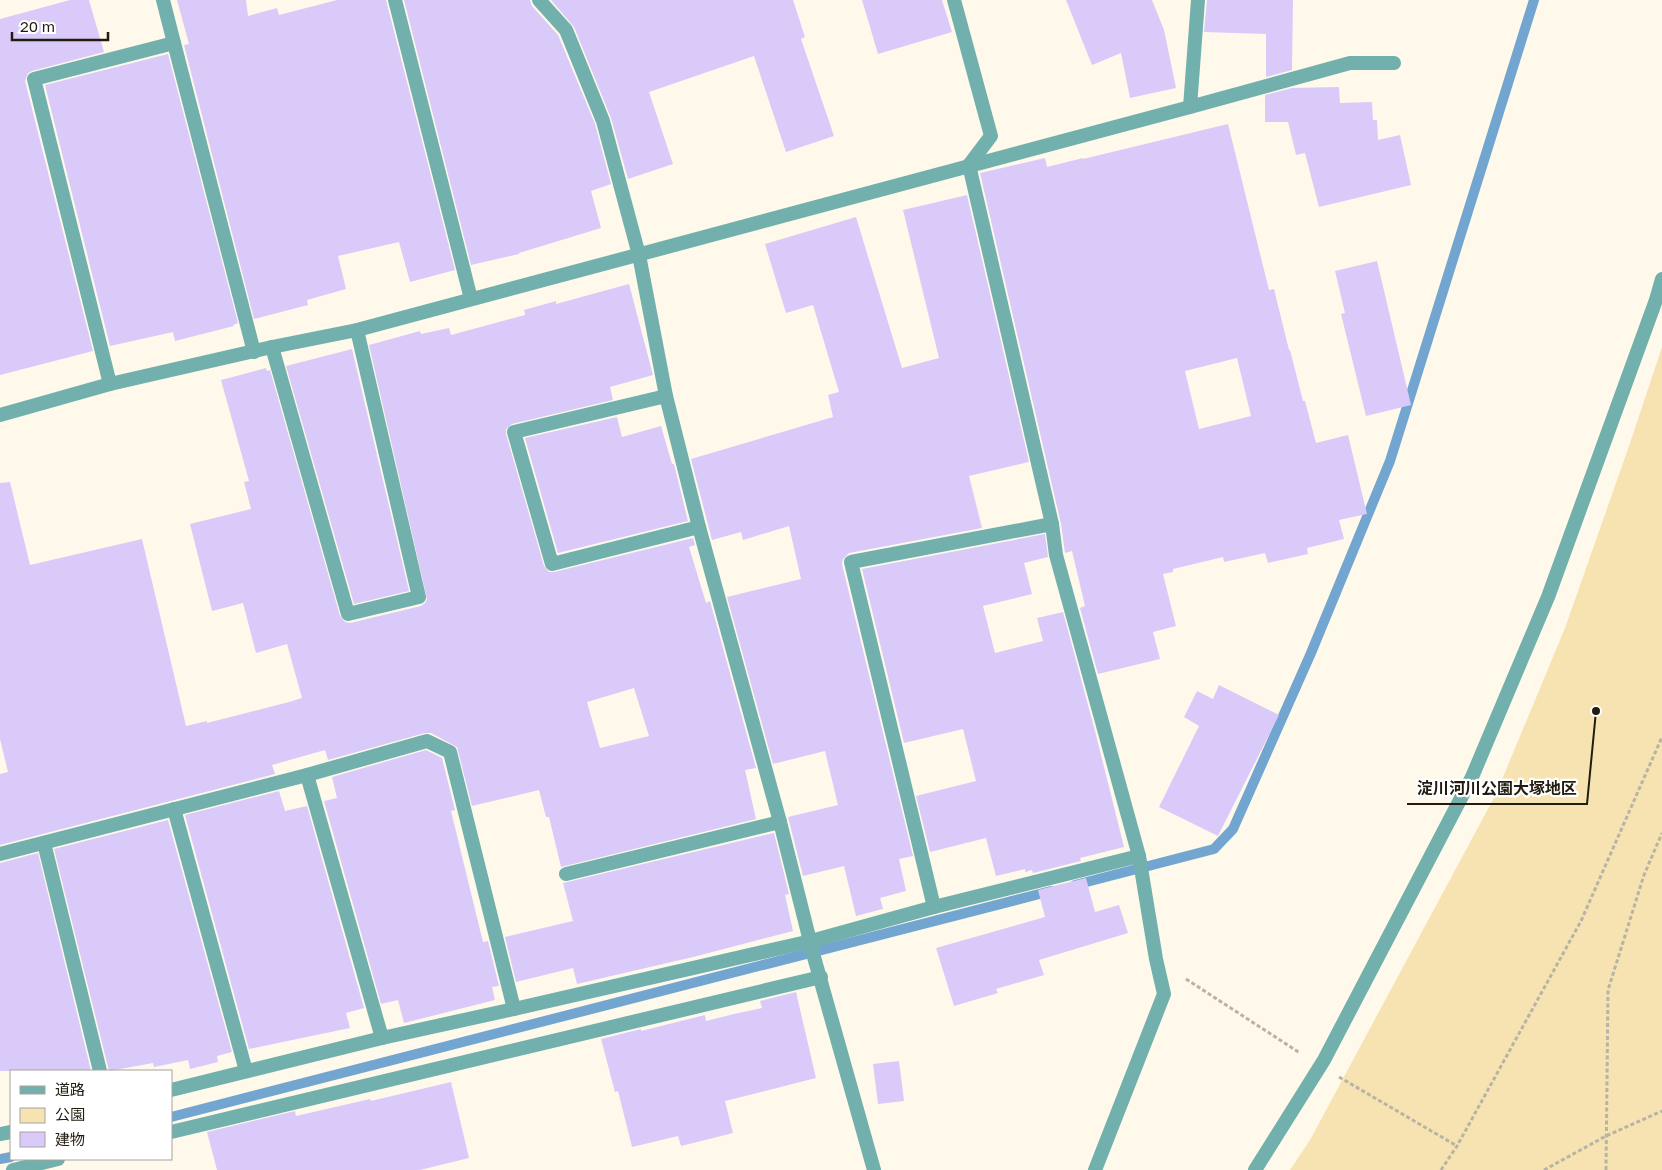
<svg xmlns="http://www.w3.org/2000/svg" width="1662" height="1170" viewBox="0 0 1662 1170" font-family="'Golos Text','Noto Sans JP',sans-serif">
<rect width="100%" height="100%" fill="#fef9ea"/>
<path fill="#f6e3b1" d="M1662,347v823h-372l20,-30 186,-346 69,-166 63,-179z"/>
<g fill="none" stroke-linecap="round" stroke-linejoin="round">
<g stroke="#72a6d0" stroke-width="10">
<path d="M1075,885l139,-36 19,-20 78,-176 79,-192 144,-461"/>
<path d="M171,1117l880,-226"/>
<path d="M0,1159l11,-2"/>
</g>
</g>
<g fill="#dacafa" fill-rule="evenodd">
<path d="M70,0h19l15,52 -72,19 -4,2 -3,8 68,270 -93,24v-356z"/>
<path d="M177,0h69l2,16 29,-8 2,7 58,-15h49l69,270 -45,12 -11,-40 -61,14 8,33 -39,11 1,5 -54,14 -70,-274 5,-1z"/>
<path d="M404,0h126l2,6 26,29 37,89 16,60 -20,7 10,37 -82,25v1l-48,11z"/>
<path d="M551,0h242l12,37 -4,2 33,97 -48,16 -32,-96 -105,36 24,72 -45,15 -17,-61 -37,-91z"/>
<path d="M862,0h80l10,32 -74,22z"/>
<path d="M1066,0h86l12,30 12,58 -46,10 -9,-45 -29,12z"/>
<path d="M1207,0h86l-1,70 -26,7v-43l-62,-2z"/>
<path d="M168,54l70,269 -5,2 1,1 -59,15 -2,-9 -63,14 -65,-261z"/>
<path d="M1339,87l1,16 32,-1 1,18h4l1,20 22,-5 11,50 -92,22 -14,-54 -9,2 -8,-33h-23v-27l27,-7z"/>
<path d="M1228,124l41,166 5,-1 15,61h1l13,51h2l11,42 32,-8 19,79 -28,6 5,19 -37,9 1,6 -40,9 -3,-10 -41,9 -1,-5 -50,12v3l-10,2 13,52 -23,6 7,27 -62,15 -18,-66 5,-2 -13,-55 -7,2 -4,-29 -81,-351 65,-15 2,9 36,-9v1zM1237,358l14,58 -52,13 -14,-58z"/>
<path d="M967,195l62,267 -60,14 13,52 -133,25 -6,6 -1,5 71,292 -14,3 7,32 -26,7 3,11 -27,7 -12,-50 -41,10 -15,-59 50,-12 -13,-54 -52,13 -46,-167 74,-18 -12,-53 -46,14 -2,-8 -29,8 -21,-81 142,-42 -5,-22 11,-3 -26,-87 -27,8 -21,-69 91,-27 46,151 37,-10 -36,-148z"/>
<path d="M1377,261l34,144 -45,11 -25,-102 4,-1 -10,-42z"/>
<path d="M629,284l24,91 -43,12 3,13 -101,24 -6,5v5l38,132 5,6h5l139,-34 2,7 -6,2 17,56 4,-2 46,167 -11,2 11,49 -195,48 -12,-50h-3l-7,-27 -67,16 -15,-59 -26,-14h-6l-97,27 -3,-10 -53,15 3,9 -275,71v-71l8,-2 -8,-33v-256l10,-1 20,83 112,-26 44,187 21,-5v2l82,-21 13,-4 -15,-54 -31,9 -13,-50 -31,8 -22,-87 61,-15 -7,-27 5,-1 -28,-101 45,-12 1,3 3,-1 70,246 5,6 5,1 71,-17 4,-3 2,-4 -58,-254 51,-14 1,3 28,-6 2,7 74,-20 -1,-5 32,-9v3zM634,688l15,48 -49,12 -13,-46z"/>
<path d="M352,349l57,242 -55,13 -68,-238z"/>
<path d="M617,417l5,20 39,-11 11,38h2l14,57 -130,32 -33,-115z"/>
<path d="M1045,534l3,23 -24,6 8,31 -49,12 12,47 48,-12 -6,-23 26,-6 32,119 29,116 -44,11 1,3 -48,12 -1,-3 -7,2v-3l-29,7 -10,-38 -56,14 -14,-56 60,-15 -13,-52 -59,14 -42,-174z"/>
<path d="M1219,685l60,30 -61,121 -59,-29 40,-81 -15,-9 13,-26 16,8z"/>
<path d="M426,750l16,8 13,52 -4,1 18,74 14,57 5,-1 11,45 -7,1 3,13 -91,23 -6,-23 -17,4 -57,-203 13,-3 -5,-21z"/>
<path d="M279,791l6,20 22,-5 57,202 -18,5 4,15 -101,21 -64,-234z"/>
<path d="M168,820l64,232 -15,4 1,6 -28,7 -2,-9 -34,7 -1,-4 -44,8 -55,-222z"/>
<path d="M774,833l15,61 -4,1 8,36 -100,26 -116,27 -4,-16 -57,14 -11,-45 68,-16 -10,-38z"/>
<path d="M38,853l53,218h-91v-208z"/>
<path d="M1086,878l9,34 24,-7 9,28 -89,27 5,15 -48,14 2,4 -44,13 -18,-58 109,-31 -7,-27z"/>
<path d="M796,992l20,86 -91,23 8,32 -52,13 -3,-10 -46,11 -14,-56 -3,1 -14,-53 40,-10v2l64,-16 1,6 28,-7 28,-6 -2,-7z"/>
<path d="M899,1061l5,40 -26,3 -5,-40z"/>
<path d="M451,1082l18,76 -49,12h-203l-10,-38 88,-21 1,5 74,-17 1,2z"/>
</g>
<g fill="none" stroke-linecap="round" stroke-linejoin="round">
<g stroke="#b8b3a4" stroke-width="3" stroke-dasharray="4 2.5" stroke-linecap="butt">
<path d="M1186,979l114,74"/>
<path d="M1339,1077l118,69"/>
<path d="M1441,1170l16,-24 124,-225 81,-184"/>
<path d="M1544,1170l62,-34 56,-25"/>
<path d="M1606,1170l2,-180 36,-115 18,-42"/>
</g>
<g stroke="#71b0ac" stroke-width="14">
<path d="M163,0l11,43"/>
<path d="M395,0l76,299"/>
</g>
<g stroke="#71b0ac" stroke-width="14">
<path d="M539,0l27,30 37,91 36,134 27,141 33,131 81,295 34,135 60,213"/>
<path d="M954,0l37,136 -22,29 83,359 4,31 83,301 17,103 8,35 -69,176"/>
<path d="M1190,107l8,-107"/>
<path d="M272,347l76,267 71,-17 -62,-267"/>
<path d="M110,384l-76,-305 140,-36 80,309"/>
<path d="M666,396l-152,36 38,132 147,-37"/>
<path d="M0,415l110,-31 162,-37 85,-17 833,-223 160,-44h44"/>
<path d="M307,775l75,263"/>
<path d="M174,809l72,262"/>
<path d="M44,843l56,228"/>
<path d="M0,854l307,-79 120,-34 23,11 64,257"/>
<path d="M566,874l214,-52"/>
<path d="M934,907l-83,-345 201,-38"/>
<path d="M171,1090l211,-52 132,-29 297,-68 123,-34 205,-51"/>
<path d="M171,1132l650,-155"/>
<path d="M0,1134l11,-2"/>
<path d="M13,1170l45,-11"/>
</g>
<path stroke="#71b0ac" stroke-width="14" d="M1255,1170l69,-110 148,-283 76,-180 108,-297 6,-21"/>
</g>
<path fill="none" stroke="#211c0f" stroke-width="2" d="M1596 711L1587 804H1407"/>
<circle fill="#211c0f" stroke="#fff" stroke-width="2" cx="1596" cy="711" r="5"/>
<g font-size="16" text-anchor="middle" font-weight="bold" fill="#211c0f" stroke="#fff" stroke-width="4.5" stroke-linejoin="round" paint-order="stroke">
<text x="1497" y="794">淀川河川公園大塚地区</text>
</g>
<rect x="10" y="1070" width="162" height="90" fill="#ffffff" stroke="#a6a49f"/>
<rect x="20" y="1086" width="25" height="8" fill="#71b0ac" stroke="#a6a49f"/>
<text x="55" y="1095" font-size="15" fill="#211c0f">道路</text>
<rect x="20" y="1108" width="25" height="15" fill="#f6e3b1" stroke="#a6a49f"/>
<text x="55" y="1120" font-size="15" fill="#211c0f">公園</text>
<rect x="20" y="1132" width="25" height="15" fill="#dacafa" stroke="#a6a49f"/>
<text x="55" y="1145" font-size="15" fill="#211c0f">建物</text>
<path d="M12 32v8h96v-8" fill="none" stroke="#211c0f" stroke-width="2.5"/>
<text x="20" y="32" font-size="15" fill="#211c0f" stroke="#ffffff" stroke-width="4" paint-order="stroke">20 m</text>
</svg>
